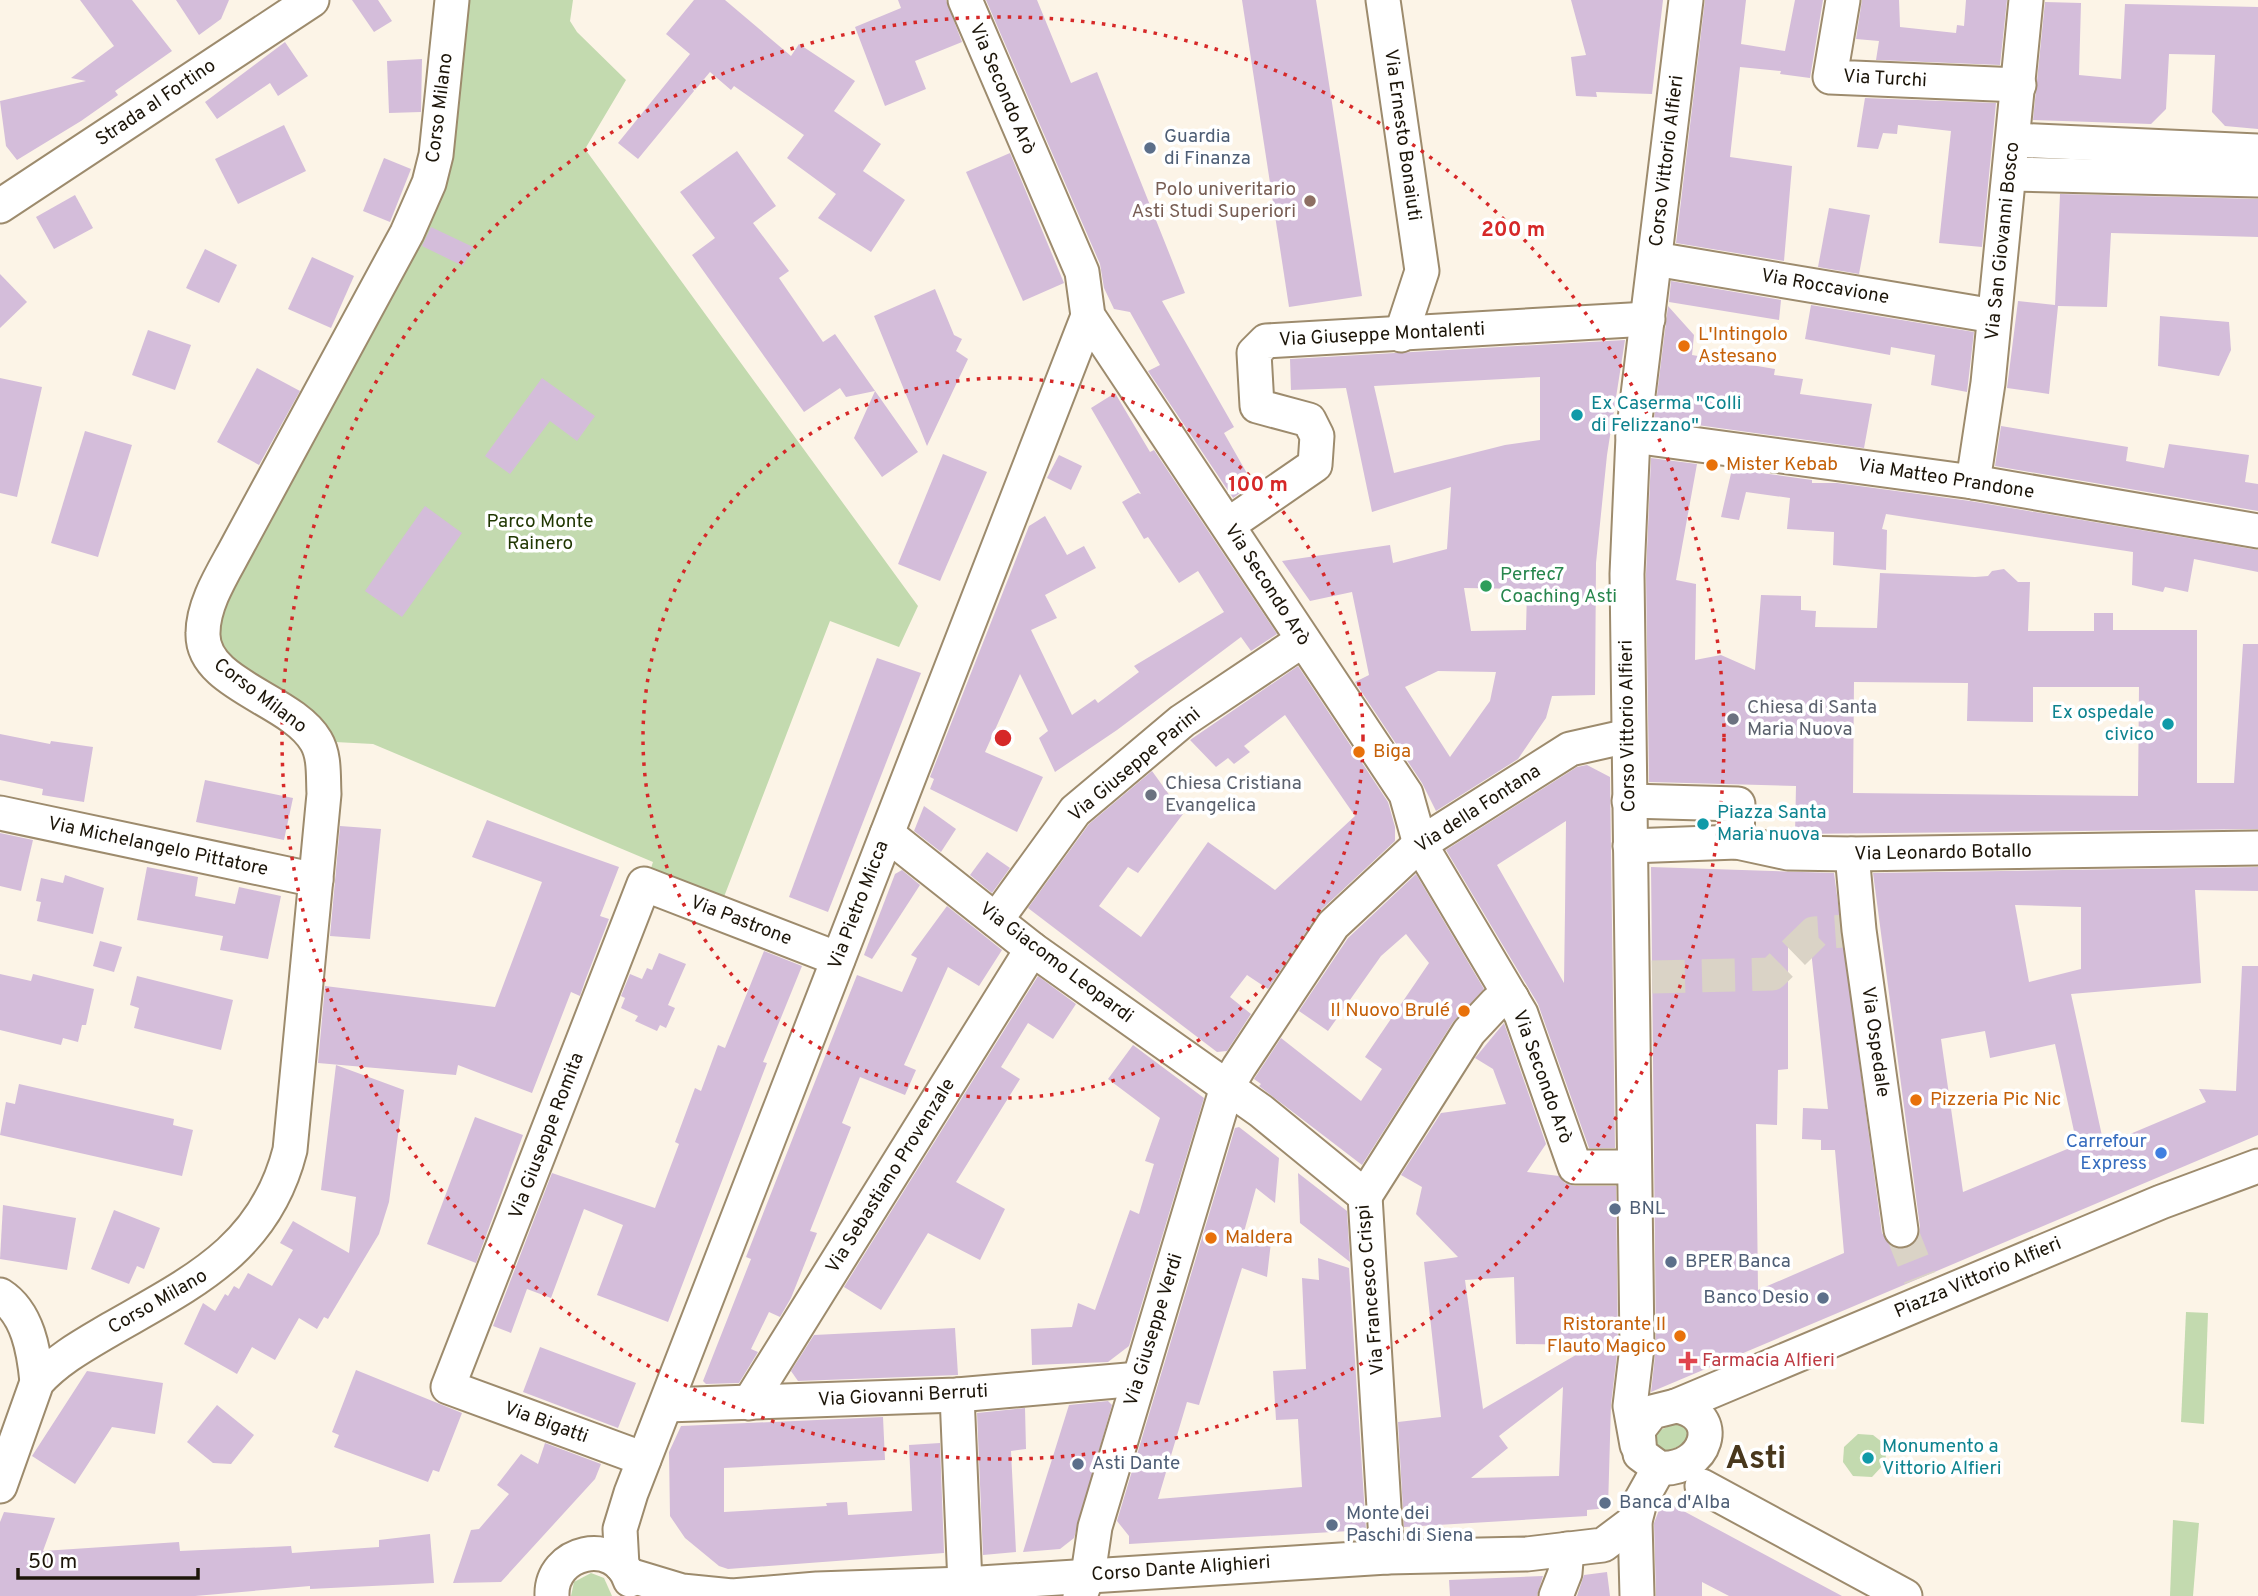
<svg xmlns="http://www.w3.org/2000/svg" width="2258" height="1596" viewBox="0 0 2258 1596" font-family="Overpass,sans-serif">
<rect width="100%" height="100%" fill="#fcf4e7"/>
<g fill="#c3daaf">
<path d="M469,0h104l-3,21 7,11 49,48 -41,69 333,457 -19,41 -69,-26 -108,281 -72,-31 3,-9 -280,-118 -57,-3 -113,-96 204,-412 35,-111z"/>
<path d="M2186,1312l22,1 -4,111 -23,-2z"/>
<path d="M1676,1423l10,4 3,7 -5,10 -19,8 -10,-6 1,-14z"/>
<path d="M1858,1434l15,1 14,11 -2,17 -13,14 -19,-1 -10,-14 1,-15z"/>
<path d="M2173,1520l26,3 -6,73h-23z"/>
<path d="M591,1573l13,5 8,18h-41l3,-14z"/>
</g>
<g fill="#d4bdda" fill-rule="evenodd">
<path d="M80,0h52l40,51 -57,40 3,4 -37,26 -64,39 -11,-14 -6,-45 86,-20 -15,-3 43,-32z"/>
<path d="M176,0h53l-8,19 -22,16z"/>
<path d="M352,0h26l14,21 -18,11z"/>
<path d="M694,0h31l66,56 8,-12 56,37 -21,30 47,33 -18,27 42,29 -34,52 -53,-34 18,-24 -49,-36 17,-23 -70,-49 -3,4 -21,-18 -15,18 -3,-3 2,4 -56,68 -20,-16 72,-89 -24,-20z"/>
<path d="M898,0h48l16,42 -47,19 11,28 -41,17 -30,-79 46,-19z"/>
<path d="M986,0h51l34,83 26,-11 88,221 -23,8 72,126 -10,6 29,51 -20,14 -85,-127 12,-6 -30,-53 -16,-3 -10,-21 -4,-24z"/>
<path d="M1242,0h74l46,296 -73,11z"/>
<path d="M1571,0h92l-11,94 -56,-2 1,5 -21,-1 -5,-39 15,-2z"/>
<path d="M1705,0h41l-5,44 44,7 10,-51h28l-13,78 -30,-4 1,-3 -41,-4 -10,90 62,9 -8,95 -108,-18z"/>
<path d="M1862,0h37l1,27 56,6 1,-8 7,1 2,-26h41l-7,65 -124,-5 3,-19 -23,-2z"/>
<path d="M2045,2l36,1 -2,72 42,4 4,-75 133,3v122l-33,-3 -13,-14 3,-57 -46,-1 -3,55 -15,15 -118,-4z"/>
<path d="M285,42l23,34 -30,20 -8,-13 -53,36 -12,-17z"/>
<path d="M422,59l-1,53 -32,1 -2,-52z"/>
<path d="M1865,98l131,5 -14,144 -43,-4 12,-112 -53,-6 -1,9 -14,-1 -5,16 -21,-2z"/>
<path d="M284,125l22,46 -68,33 -23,-45z"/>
<path d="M737,151l39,55 -23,17 36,48 -10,7 44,64 12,-8 83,118 -36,25 -28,-39 21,-47 -29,6 -6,-9 -36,24 -112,-157 23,-17 -35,-46z"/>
<path d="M1010,153l54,130 -41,18 -57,-129z"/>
<path d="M384,158l27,11 -21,53 -27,-11z"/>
<path d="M2060,194l198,5v38l-147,-4 -4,74 -49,-1 -9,88 -42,-6 11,-87 37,4z"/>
<path d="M75,195l18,33 -39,21 -18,-32z"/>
<path d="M1829,208l41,7 -11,59 -41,-7z"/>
<path d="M431,227l42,20 -10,19 -41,-20z"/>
<path d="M205,249l32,16 -18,38 -33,-15z"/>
<path d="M312,257l42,19 -23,52 -43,-19z"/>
<path d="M0,274l27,28 -27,26z"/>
<path d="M1671,281l110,19 -2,20 -110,-18z"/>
<path d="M935,289l19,46 8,4 -6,12 12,8 -41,87 -53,-130z"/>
<path d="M1811,305l163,27 -7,60 -36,-7 4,-30 -44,-8 -1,8 -85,-16z"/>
<path d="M1668,306l26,29 -2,20 83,14 -1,6 29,4 -3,15 72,10 -8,44 -210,-29z"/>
<path d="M2160,316l69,6 2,28 -12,26 -61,-10z"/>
<path d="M148,330l43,15 -16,45 -43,-15z"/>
<path d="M1625,340l-18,115 -11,108 -1,132 -43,1 -6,22 -28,41 -82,52 -14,-28 -67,-101 14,-7 -17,-83 -42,9 -28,-40 108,-16 3,18 54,-14 4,-62 -79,25 -26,-124 -55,2 -1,-31zM1540,377v63l-35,5 -111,28 -20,-87zM1464,588l63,1 -1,41 -55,1zM1438,671l58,1 -6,29 -40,56 -45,-70z"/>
<path d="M257,368l43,23 -41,74 -42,-23z"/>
<path d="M0,378l42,9 -25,110 -17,-4z"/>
<path d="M542,378l53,38 -18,25 -27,-20 -40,53 -25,-18z"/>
<path d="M1115,393l35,59 4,-2 123,184 -26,17 -10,-14 -124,93 -62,42 -16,-34 9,-7 -28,-57 -35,78 58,25 -26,55 -87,-43 4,-10 -4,-2 99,-251 16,-10 22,39 17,-9 12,22 -51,27 12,23 -26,12 41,85 23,-16 3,4 41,-31 -5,-6 90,-54 -26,-41 -19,12 -31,-46 -4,2 -22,-37 16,-9 3,1 -50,-86z"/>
<path d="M2001,426l127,21 -2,14 38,7 5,-24 80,11 -4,27 13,2v27l-263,-45z"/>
<path d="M85,431l47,14 -34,112 -47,-14z"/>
<path d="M943,454l44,18 -47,109 -42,-17z"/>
<path d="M1059,455l23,11 -11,24 -24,-12z"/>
<path d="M1651,458l46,6 -21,116 20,4 -1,76 26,-5 34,15 6,-75 40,1v14l15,1 -1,16 62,1 3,-55 95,4 13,-1 4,-5 12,-2 14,13h12l-2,49h66v-18h19v17h84v153h37l9,-139h15v185l-463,5 1,-48 -147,-4 -3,-208zM1854,682l114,1 -1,38 66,1v-35h106l-1,109 -285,-3z"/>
<path d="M1732,469l80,11v3h25l133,18 288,49v22l-64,-13 -6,33 -23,-5 -2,5 -31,-7 1,-33 -247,-38 -4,15 5,1 -1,40 -53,-5 1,-33 -47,-3 3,-31 -44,-6 -7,28 -18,-3z"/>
<path d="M425,506l37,27 -60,84 -37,-26z"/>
<path d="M877,658l44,15 -93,239 -39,-15z"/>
<path d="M1298,666l90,136 7,25v14l-75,70 -52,78 -21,-14 -17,22 21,17 -24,37 -10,1 -189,-144 61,-84 63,-53 31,43 -45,59 -10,-6 -29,39 42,31 67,-95 67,48 80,-74 -70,-101 -41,31 6,6 -16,12 -6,-6 -12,9 -26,-27z"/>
<path d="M0,734l50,10 1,-3 42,6 -9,55 -42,-7 1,-6 -43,-9z"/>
<path d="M1587,765l23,12 5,371h-26l-51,-144 -92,-154 131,-83zM1566,821l-1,90 -1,72 -67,-118z"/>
<path d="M205,780l88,18 -9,42 -88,-18z"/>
<path d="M924,806l32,23 -15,23 -27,-21z"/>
<path d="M487,820l132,47 -19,49 9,3 -24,62 -5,15 -9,-4 -39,101 -74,-28 -2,10 -138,-12 7,-77 170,21 47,-125 -70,-25z"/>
<path d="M340,826l41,3 -11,110 -40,-3z"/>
<path d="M0,833l33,7 -12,51 -21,-5z"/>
<path d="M987,852l23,16 -18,25 -22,-18z"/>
<path d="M147,867l51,10 -3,19 40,8 4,-17 42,9 -13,63 -48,-9 3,-14 -86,-16z"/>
<path d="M1651,867l183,6 48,360 11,15 10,1 9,-3 7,-8 1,-11 -47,-354 385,-6v24l-63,-1 6,93 -130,11 33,151 102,-43 -7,-13 37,2 6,-125h16v169l-607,257 5,-45zM2015,905l66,2v62l-52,13zM1810,941l18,168 -25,-1 -1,31 19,1v10h14l9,103 -86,37 -2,-166 21,1 1,-55 10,-1v-127zM1985,1031l5,27 65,-14 22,101 -114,47 -22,-153z"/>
<path d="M902,870l18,15 -48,74 -8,-4 31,-81z"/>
<path d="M1416,874l68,115 -31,33 -91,143 -103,-79 2,-2 -7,-5 27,-41 80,63 21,-32 -17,-12 64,-94 -23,-29 -25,22 -53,75 -29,-20 49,-73z"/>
<path d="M65,875l39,13 -11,46 -56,-13 4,-19 -5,-1 5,-23 22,5z"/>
<path d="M947,906l55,44 -23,36 -31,-19 -44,98 12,5 -11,25 -45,-18 -18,46 9,4 -41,104 7,2 -26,65 -11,19 -11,-5 -18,37 7,3 -19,31 -33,1 -3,-3 48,-122 -5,-2 111,-282 45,17 15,-34 -6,-3z"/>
<path d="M100,941l22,6 -8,25 -21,-6z"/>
<path d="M764,951l38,15 -39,96 4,1 -99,259 -71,-27 26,-70 -39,-16 -33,89 -24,-9 -16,44 -18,-7 59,-153 103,35 24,-64 -4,-2 20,-54 6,3 17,-46 7,3z"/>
<path d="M659,953l27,11 -18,41 7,3 -9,20 -6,-3 -3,6 -22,-10 3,-5 -17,-8 4,-10 -4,-2 9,-22 12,5 5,-11 5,2z"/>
<path d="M0,974l31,7 2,-7 61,15 -8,36h-4l-4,17 -15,-4 -2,7 -61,-15z"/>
<path d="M137,976l96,24 -12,50 -87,-22 5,-20 -9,-3z"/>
<path d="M1038,976l38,28 -23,35 -25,-16 -27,44 19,12 -64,103 49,27 -25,51 -52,-27 -47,77 -37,-23z"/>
<path d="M1504,1023l42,121 -19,28 32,4 6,7 9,3h42l2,160 -7,58 -3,104 -21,2v6l-183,11 -6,-105 43,-5 -17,-155 34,-5 -42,-43 6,-27 -21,-12 40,-62 65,-9 -13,-35 -18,-11zM1514,1277l2,67 77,1 -110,64 -18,-129zM1563,1387l-4,89 -88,2 37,-30 -9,-12z"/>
<path d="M1133,1045l71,53 -75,248 -21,16 -76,3 -1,-36 41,-2 6,-24 17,7 35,-100 9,4 15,-50 -9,-3 15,-43 -52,-39z"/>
<path d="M336,1065l68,25 -15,112 -10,32 -51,85 -4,-2 -7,12 -18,-11 -24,42 -23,-13 -15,27 -53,-30 19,-41 12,8 10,-17 3,2 6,-10 5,3 9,-16 24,13 21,-36 -13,-7 13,-22 56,32 7,-56 -35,-7z"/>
<path d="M19,1084l155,35 -1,6 20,5 -11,46 -182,-41 6,-33 9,2z"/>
<path d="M475,1117l48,18 -47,128 -49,-19z"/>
<path d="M1239,1127l40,31 -4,45 -19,-15 -12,44 27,10 -4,35 -25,-9 -43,137 -12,-3 -29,97 144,-12 -4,-68 -22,1 -3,-49 33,-2 -4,-91 17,2 -1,-22 31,10 17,262 -237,14v-8l-12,-15 118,-393z"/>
<path d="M1298,1173l49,38 3,51 -50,-39z"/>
<path d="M3,1205l73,13 -9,52 -67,-11z"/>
<path d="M114,1210l46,18 -16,41 -7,-3 -8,18 -38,-15z"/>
<path d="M955,1328l3,47 -160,6 -7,-10 23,-36z"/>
<path d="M540,1347l96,36 -18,45 -95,-36z"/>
<path d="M356,1370l106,43 -23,59 -6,-2 -5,12 -94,-35 5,-12 -7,-3z"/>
<path d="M87,1371l76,12 -8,51 -43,-7 -37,57 -43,-28z"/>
<path d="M1108,1401l4,4 -38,133 -14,11 -37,3 46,-147z"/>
<path d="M217,1405l37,30 -23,29 -18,-1 -26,-21z"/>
<path d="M1025,1408l1,41 -15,2 5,101 -33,3 -6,-142z"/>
<path d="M883,1417l2,43 -161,8v44l103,-6 -1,-3 21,-1 1,13 64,-4 -3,-66 31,-2 4,110 -216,16 -9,-3 -34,-28 -15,-22 -1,-64 12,-26z"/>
<path d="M545,1443l56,21 -6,15 -94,103 -48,1 18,-53 8,-1 30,-35 -12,-9 24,-31 17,10z"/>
<path d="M1663,1500l179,96h-113l-27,-14v14h-46l-2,-73z"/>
<path d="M4,1512l51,6 -12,33 136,-9 1,9 111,-5 1,7 87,-6v-7l51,-6 4,49 -124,6v-3l-115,10h-195v-74z"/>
<path d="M1607,1572l3,24h-33l7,-21z"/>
<path d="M1543,1576l-6,20h-87l-1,-16z"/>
</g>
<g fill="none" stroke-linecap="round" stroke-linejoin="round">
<g stroke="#dad3c6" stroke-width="33" stroke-dasharray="33 17" stroke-linecap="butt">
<path d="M1652,977l120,-3 42,-41 31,-2"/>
<path d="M1901,1230l19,48"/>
</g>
<g stroke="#9d8b6d" stroke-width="37">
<g id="minor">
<path d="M965,0l117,272 6,44 318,478 14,50 101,170 54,153h59"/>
<path d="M1383,0l39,271 -21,64"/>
<path d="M1843,0l-13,77 189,8"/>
<path d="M2014,140l244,11"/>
<path d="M2010,174l248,6"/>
<path d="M0,206l312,-206"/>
<path d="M1655,259l339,57"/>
<path d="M1633,436l340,46 285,49"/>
<path d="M1973,482l15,-99 38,-383"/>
<path d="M1228,525l87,-60 2,-29 -8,-16 -52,-14 -3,-53 12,-12 382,-22"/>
<path d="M1629,801l109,3 -1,38"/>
<path d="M0,813l316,67"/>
<path d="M887,834l145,115 229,162 104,85 22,361"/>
<path d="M1630,846l107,-4 51,11 64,1 406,-6"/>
<path d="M1852,854l7,76 42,300"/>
<path d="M996,920l79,-109 107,-90 121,-81"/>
<path d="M1365,1196l104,-164 27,-29 16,-5"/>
<path d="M0,1295c28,18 34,56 37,87"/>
<path d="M957,1395l8,189"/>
<path d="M749,1403l283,-454"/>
<path d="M666,1405l291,-10 182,-16"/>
<path d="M1676,1406l485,-204 97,-36"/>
<path d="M1676,1406c49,8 31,66 -17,62l-19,-14 -2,-24 14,-18z"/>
<path d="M1637,1445l-7,-39 7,-59 -10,-773 6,-138 53,-436"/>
<path d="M644,1459l-196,-72 196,-503 194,75"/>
<path d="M0,1486l37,-104c21,-23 47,-37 74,-53 82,-47 154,-80 179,-179l34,-356c-1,-18 1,-38 -8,-53 -24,-42 -115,-56 -113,-108 0,-31 22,-63 36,-90l168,-310 22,-50 7,-28 16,-155"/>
<path d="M1702,1486l203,110"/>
<path d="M622,1566l-2,-37 11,-36 457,-1177"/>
<path d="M629,1575l53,16 50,5 85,-7 148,-5 422,-27 140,-3 76,-9 32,-24"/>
<path d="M552,1596c-2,-45 63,-60 78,-16"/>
<path d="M1080,1596l8,-21 7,-48 132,-440 12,-20 94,-142 87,-81 150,-95 58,-13"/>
<path d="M1556,1596l9,-23 2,-24"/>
<path d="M1637,1596l-2,-75 5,-19 19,-34"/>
</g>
</g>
<use href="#minor" stroke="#fff" stroke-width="33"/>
</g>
<g fill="none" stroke="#d62828" stroke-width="3.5" stroke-dasharray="3.5 7">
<circle cx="1003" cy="738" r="360"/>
<circle cx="1003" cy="738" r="721"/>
</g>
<g fill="#5c6f8a" stroke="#fff" stroke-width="2.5">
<circle cx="1150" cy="148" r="7"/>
<circle cx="1615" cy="1209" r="7"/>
<circle cx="1671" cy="1262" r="7"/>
<circle cx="1823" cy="1298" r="7"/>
<circle cx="1078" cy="1464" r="7"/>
<circle cx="1605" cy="1503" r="7"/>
<circle cx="1332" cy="1525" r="7"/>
</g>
<circle fill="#8d6e63" stroke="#fff" stroke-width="2.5" cx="1310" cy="201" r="7"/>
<g fill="#e8710a" stroke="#fff" stroke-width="2.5">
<circle cx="1684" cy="346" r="7"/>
<circle cx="1712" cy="465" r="7"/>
<circle cx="1359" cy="752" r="7"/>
<circle cx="1464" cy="1011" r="7"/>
<circle cx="1916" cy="1100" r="7"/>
<circle cx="1211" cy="1238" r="7"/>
<circle cx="1680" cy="1336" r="7"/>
</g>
<g fill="#0f9aa8" stroke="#fff" stroke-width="2.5">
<circle cx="1577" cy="415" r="7"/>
<circle cx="2168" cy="724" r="7"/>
<circle cx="1703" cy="824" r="7"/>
<circle cx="1868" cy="1458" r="7"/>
</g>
<circle fill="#2e9e5b" stroke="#fff" stroke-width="2.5" cx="1486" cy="586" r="7"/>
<g fill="#6b7280" stroke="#fff" stroke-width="2.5">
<circle cx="1733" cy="719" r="7"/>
<circle cx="1151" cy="795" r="7"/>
</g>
<circle fill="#3f7fe0" stroke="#fff" stroke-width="2.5" cx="2161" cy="1153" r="7"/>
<path fill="#e0444e" stroke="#fff" stroke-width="2.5" d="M1684.5 1350.5h7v7h7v7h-7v7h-7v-7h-7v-7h7z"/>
<g text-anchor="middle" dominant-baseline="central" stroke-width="7" stroke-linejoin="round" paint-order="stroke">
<g font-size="19" fill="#1c1509" stroke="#fff">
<text transform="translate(1885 79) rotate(3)">Via Turchi</text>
<text transform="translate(1002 89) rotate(67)">Via Secondo Arò</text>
<text transform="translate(156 103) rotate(-34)">Strada al Fortino</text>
<text transform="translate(440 108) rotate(-83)">Corso Milano</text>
<text transform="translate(1402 135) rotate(82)">Via Ernesto Bonaiuti</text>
<text transform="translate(1667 161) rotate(-83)">Corso Vittorio Alfieri</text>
<text transform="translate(2003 241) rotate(-84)">Via San Giovanni Bosco</text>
<text transform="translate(1825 287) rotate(10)">Via Roccavione</text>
<text transform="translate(1382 335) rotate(-3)">Via Giuseppe Montalenti</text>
<text transform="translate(1946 479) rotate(9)">Via Matteo Prandone</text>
<text transform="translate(1267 585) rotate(57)">Via Secondo Arò</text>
<text transform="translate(260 696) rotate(37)">Corso Milano</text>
<text transform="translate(1628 726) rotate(-91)">Corso Vittorio Alfieri</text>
<text transform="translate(1135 765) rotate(-40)">Via Giuseppe Parini</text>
<text transform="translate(1478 809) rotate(-33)">Via della Fontana</text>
<text transform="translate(158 847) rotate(12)">Via Michelangelo Pittatore</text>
<text transform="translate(1943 853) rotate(-1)">Via Leonardo Botallo</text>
<text transform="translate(859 905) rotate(-69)">Via Pietro Micca</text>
<text transform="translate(741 921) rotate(21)">Via Pastrone</text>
<text transform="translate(1056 963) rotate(37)">Via Giacomo Leopardi</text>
<text transform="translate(1875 1042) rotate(82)">Via Ospedale</text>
<text transform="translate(1542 1077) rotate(70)">Via Secondo Arò</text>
<text transform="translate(547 1136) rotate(-69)">Via Giuseppe Romita</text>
<text transform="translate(891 1176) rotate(-58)">Via Sebastiano Provenzale</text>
<text transform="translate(1978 1278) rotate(-23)">Piazza Vittorio Alfieri</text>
<text transform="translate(1371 1290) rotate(-95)">Via Francesco Crispi</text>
<text transform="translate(158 1302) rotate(-30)">Corso Milano</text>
<text transform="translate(1154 1330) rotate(-73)">Via Giuseppe Verdi</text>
<text transform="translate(903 1396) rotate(-3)">Via Giovanni Berruti</text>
<text transform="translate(546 1423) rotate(20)">Via Bigatti</text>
<text transform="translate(1181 1569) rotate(-4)">Corso Dante Alighieri</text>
</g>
<g font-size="19" fill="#4e5e75" stroke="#fff" text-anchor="start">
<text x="1164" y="137">Guardia<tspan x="1164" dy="22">di Finanza</tspan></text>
<text x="1629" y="1209">BNL</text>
<text x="1685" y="1262">BPER Banca</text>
<text x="1809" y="1298" text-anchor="end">Banco Desio</text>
<text x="1092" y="1464">Asti Dante</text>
<text x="1619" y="1503">Banca d'Alba</text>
<text x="1346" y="1514">Monte dei<tspan x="1346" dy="22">Paschi di Siena</tspan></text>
</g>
<g font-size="19" fill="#785e54" stroke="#fff" text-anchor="end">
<text x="1296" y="190">Polo univeritario<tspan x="1296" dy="22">Asti Studi Superiori</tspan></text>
</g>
<g font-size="19" fill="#c56008" stroke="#fff" text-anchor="start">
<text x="1698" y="335">L'Intingolo<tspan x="1698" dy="22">Astesano</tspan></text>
<text x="1726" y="465">Mister Kebab</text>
<text x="1373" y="752">Biga</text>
<text x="1450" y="1011" text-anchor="end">Il Nuovo Brulé</text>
<text x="1930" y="1100">Pizzeria Pic Nic</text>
<text x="1225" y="1238">Maldera</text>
<text x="1666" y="1325" text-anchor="end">Ristorante Il<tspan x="1666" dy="22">Flauto Magico</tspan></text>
</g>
<g font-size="19" fill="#0d838f" stroke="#fff" text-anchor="start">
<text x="1591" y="404">Ex Caserma "Colli<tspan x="1591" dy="22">di Felizzano"</tspan></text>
<text x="2154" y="713" text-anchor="end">Ex ospedale<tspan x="2154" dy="22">civico</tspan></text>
<text x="1717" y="813">Piazza Santa<tspan x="1717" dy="22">Maria nuova</tspan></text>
<text x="1882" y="1447">Monumento a<tspan x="1882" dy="22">Vittorio Alfieri</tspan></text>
</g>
<g font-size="19" fill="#1f3601" stroke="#fff">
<text x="540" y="522">Parco Monte<tspan x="540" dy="22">Rainero</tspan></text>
</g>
<g font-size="19" fill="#27864d" stroke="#fff" text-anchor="start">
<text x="1500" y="575">Perfec7<tspan x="1500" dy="22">Coaching Asti</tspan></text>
</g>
<g font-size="19" fill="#5b616d" stroke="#fff" text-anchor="start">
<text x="1747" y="708">Chiesa di Santa<tspan x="1747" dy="22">Maria Nuova</tspan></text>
<text x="1165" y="784">Chiesa Cristiana<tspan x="1165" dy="22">Evangelica</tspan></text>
</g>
<g font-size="19" fill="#366cbe" stroke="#fff" text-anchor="end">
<text x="2147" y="1142">Carrefour<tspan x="2147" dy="22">Express</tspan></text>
</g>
<g font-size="19" fill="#be3a42" stroke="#fff" text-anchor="start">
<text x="1702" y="1361">Farmacia Alfieri</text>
</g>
<g font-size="33" font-weight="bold" fill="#48371c" stroke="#fff">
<text x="1756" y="1460">Asti</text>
</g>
</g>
<circle cx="1003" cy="738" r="10" fill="#d62828" stroke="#fff" stroke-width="3.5"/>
<g font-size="21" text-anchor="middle" font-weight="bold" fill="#d62828" stroke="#fff" stroke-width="7" stroke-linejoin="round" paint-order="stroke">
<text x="1513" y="236">200 m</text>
<text x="1258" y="491">100 m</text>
</g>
<path d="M18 1568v10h180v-10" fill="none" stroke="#1c1509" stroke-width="3.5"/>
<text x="28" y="1568" font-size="21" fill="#1c1509" stroke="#ffffff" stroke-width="5" paint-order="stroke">50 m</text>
</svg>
